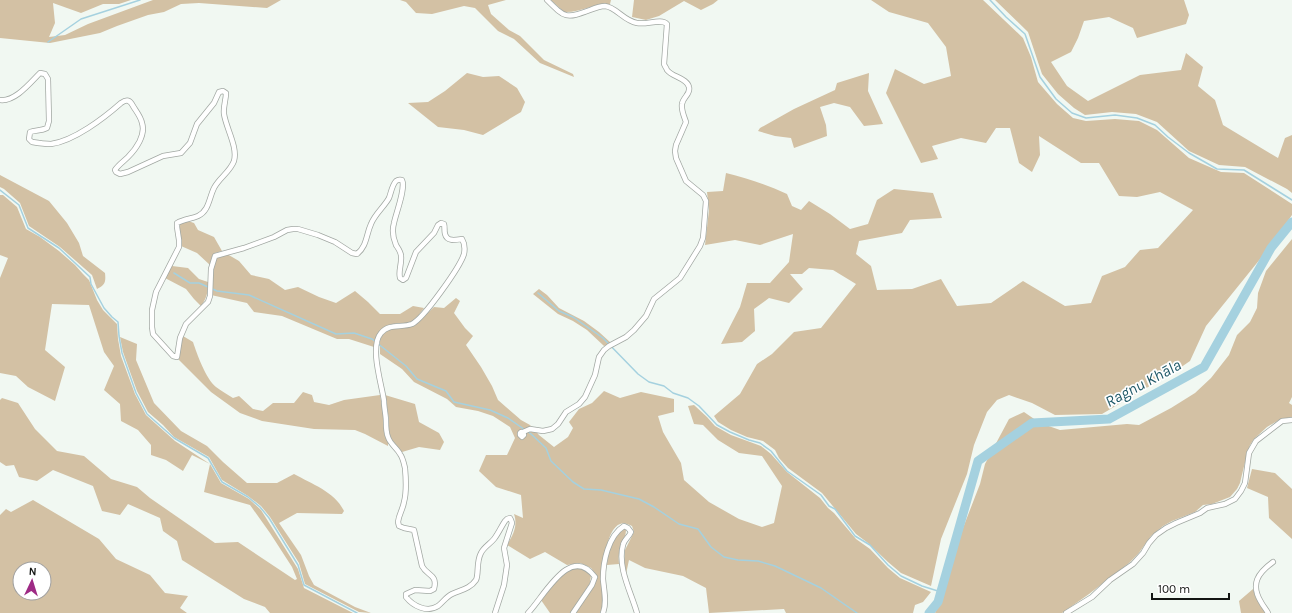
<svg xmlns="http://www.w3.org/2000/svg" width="1292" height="613" viewBox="0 0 1292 613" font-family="Karla,sans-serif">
<rect width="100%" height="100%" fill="#f1f8f2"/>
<g fill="#d3c1a4" fill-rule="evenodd">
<path d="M0,0h131l-12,4h-16l-22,9 -28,-10 2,20 -6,14 16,-2 23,-11 65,-24h128l-14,8 -68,-5 -18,1 -17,8 -16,3 -31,11 -17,7 -50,10 -50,-5z"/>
<path d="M400,0h106l-18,5 3,9 18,16 11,6 24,24 29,14 1,3 -34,-14 -26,-24 -16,-8 -23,-23 -11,-2 -32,8 -16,-1 -10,-11z"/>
<path d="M551,0h60l-1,4c-16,-1 -30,9 -46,8z"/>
<path d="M634,0h84l-5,4 -12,6 -17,-9 -25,15 -13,4 -14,-3z"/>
<path d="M871,0h112l40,38 8,19 7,25 19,22 16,14 13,3 29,-2 24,2 18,9 32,28 32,14 23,1 48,31v11l-23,33 -63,78 -16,35 -16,11 -38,22 -34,20 -47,1 -23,-12 -23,-8 -12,5 -10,12 -13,33 -7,29 -26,65 -10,47 -30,-13 -13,-11 -20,-19 -12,-9 -34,-41 -34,-25 -9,-10 -4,-8 -12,-9 -16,-4 -16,-7 -13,-8 -4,-6 26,-22 17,-30 15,-10 22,-22 27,-4 35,-44 -23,-14 -24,-2 -7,6h-12l13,15 -14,14 -20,-5 -15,11 1,22 -13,11 -21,2 19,-37 7,-24h23l19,-21 4,-28 -33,11 -25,-5 -30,5 4,-35 -2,-18 16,-1 3,-18c21,5 41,12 61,21l5,12 9,4 8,-9 21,13 20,15 18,-5 9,-24 17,-11 39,4 9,25 -32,2 -8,13 -43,8 -3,13 15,12 6,24 35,-1 29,-10 16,27 34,-3 32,-22 42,25 26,-3 11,-27 23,-9 15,-17 18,-2 35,-38 -33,-18 -23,5 -18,-1 -20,-33h-18l-42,-27 1,19 -8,17 -13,-9 -9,-35h-14l-10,15 -25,-5 -29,8 6,13 -17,4 -35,-70 9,-24 29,15 27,-8 -5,-29 -18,-24 -39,-11z"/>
<path d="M995,0h189l5,15 -3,9 -49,14 -4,-10 -24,-11 -25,4 -6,17 -7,14 -20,10 16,24 21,15 52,-26 41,-5 5,-17 17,14 -5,19 17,14 8,25 55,33 7,-20 7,-3v58l-5,-4 -42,-22 -26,-2 -30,-14 -32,-29 -21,-8 -24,-2 -27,3 -11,-7 -16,-14 -16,-20 -14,-42z"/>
<path d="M467,73l16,4 16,-1 18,12 8,14 -4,10 -38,23 -19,-5 -26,-3 -30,-24 20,-1 17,-11z"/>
<path d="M869,73l-1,18 15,33 -19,2 -14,-19 -16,-4 -14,4 6,18 1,11 -33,12 -3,-10 -16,-2 -17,-5 2,-3 34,-19 41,-19 2,-7z"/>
<path d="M0,175l49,26 18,22 12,20 4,13 22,17c1,9 0,12 -8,16l-5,-14 -32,-28 -31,-21 -9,-23 -16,-14 -4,-2z"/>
<path d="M0,195h3l14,12 9,22 14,8 19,14 16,14 8,9 6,6 8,20 6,10 14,14 1,15 3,17 14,38 11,21 29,26 35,23 11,19 28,16 12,11 37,59 6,19 49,25h-83l-5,-6 -21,-8 -62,-39 -5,-19 -14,-10 -3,-13 -32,-14 -8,11 -18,-4 -9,-25 -40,-16 -16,11 -18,-4 -5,-12 -8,1 -6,-4v-62l2,-2 16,5 17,26 22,22 27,5 27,23 26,8 13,11 65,45 23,-1 57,38 2,-1 -5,-12 -22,-34 -20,-28 -46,-13 6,-28 -18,-9 -9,16 -17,-11 -15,-5v-10l-13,-15 -17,-9 -1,-17 -16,-14 10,-24 -10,-14 -15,-47 -37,-1 -7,46 20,17 -10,34 -27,-14 -12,-11 -16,-3v-95l8,-20 -8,-3z"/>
<path d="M188,221l6,2 4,7 16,7 8,14 -7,2 -3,4 -2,8 -13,-12 -16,-7 -3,-20 2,-3z"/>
<path d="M1292,239v158l-3,6 3,2v12l-13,3 -12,7 -13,12 -4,6 -3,9 -7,29 -3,6 -7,8 -18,7 -9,1 -8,7 -23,9 -9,5 -12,10 -13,18 -9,9 -40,31 -27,19h-127l9,-20 7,-26 12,-39 17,-44 5,-20 24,-45 15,-7 16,11 20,7 67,-6 12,1 32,-17 24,-15 16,-15 18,-23 8,-20 13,-13 7,-14 1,-15 8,-22z"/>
<path d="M227,254l12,7 12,14 18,4 16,11 13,-3 21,10 17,6 19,-12 13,11 12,12h20l13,-8 11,2c-4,5 -8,12 -13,15 -5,2 -9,0 -13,0 -12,2 -21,13 -24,24l-25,-8h-12l-55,-23 -28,-4 -7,-9 -36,-8 2,-26 3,-11z"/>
<path d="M172,266l16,2 11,11 9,3c0,10 -1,16 -7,24l-7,-7 -8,-10 -21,-11z"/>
<path d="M539,289l8,6 12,13 25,13 15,11 12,11 -7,3 -17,-16 -14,-9 -15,-7 -25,-20z"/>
<path d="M456,298l4,3 -6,12 11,15 8,8 -7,9 15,22 11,19 6,14 23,20 9,5 9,10 15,12 14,-10 5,-9 -4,-6 10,-13 13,-6 12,-12 16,7 21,-6 33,7v13l-16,4 5,16 18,31 3,17 25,22 30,17 23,8 12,-4 8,-37 -20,-30 -23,-3 -21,-13 -15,-15 -9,-1 -6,-18 6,-1 13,12 8,9 16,9 30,11 10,8 16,18 33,26 8,10 6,5 22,26 14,10 18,19 12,10 31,14 -8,10 -8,3 -2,8h-127l-2,-4 -75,4 -3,-25 -23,-12 -38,-8 -16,-8 -3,14 -2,-11 1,-13 9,-18 -2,-6c-4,-2 -8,-4 -12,-2 -14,5 -18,45 -18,58 0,11 3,21 -2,31h-25l19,-29 2,-10 -5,-6 -6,-3 -5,-2 -13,2 -22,-13 -15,7 -23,-14c6,-10 11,-19 7,-31l9,4 -2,-23 -25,-8 -17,-16 7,-16h21l8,-17 -5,-11 -17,-11 -15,-5 -22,-4 -9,-8 -33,-17 -12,-13 -22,-15v-13l2,-6 8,-6 24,-3 20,-19 10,1z"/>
<path d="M183,336l10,6c4,12 13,37 23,45 5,4 11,7 17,11l6,-2 14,13 10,2 10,-8h21l9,-11 9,3 2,7 15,3 15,-5 36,-5 5,28 -1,10 4,9v4l-23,-12 -10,-4 -41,-1 -52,-8 -22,-8 -29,-21 -32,-32 2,-16z"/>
<path d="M120,337l17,7 -1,16 18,43 27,28 26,15 16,16 24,21h30l17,-9c18,10 41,18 50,37l-2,3 -45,-1 -18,10 22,32 8,21 5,9 41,22 16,6 -12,-1 -54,-28 -6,-21 -29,-46 -9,-11 -13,-10 -26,-16 -13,-23 -35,-20 -11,-12 -15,-13 -11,-21 -8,-22 -6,-17z"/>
<path d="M385,395l30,9 4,18 20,11 5,9 -4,8 -21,-3 -17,5 -13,-16 -1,-7 1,-9z"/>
<path d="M1252,469l23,4 17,16v50l-23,-21 -1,-21 -21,-9z"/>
<path d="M33,500l66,39 17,20 34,16 15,18 23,3 -8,12 7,5h-187v-98l6,-6 5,3zM20,569h24v24h-24z"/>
<path d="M624,529l2,1c0,5 -2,8 -4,12 -3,8 -4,14 -3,22l-12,1c1,-16 5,-26 17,-36z"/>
<path d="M578,567l8,2 5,6 -1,8 -19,30h-21l-9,-13 6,-9 20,-21z"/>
<path d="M1253,589l3,9 9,15h-24l-2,-12z"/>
</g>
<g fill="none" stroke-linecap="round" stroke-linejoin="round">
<g stroke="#a5d1df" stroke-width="1.5">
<path d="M990,0l16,17 19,17 15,43 16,22 16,14 14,5 29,-3 22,3 18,7 13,12 21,16 28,16 27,1 48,30"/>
<path d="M48,42l33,-23 59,-19"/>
<path d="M0,190l19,15 9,23 31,20 31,29 1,7 13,24 8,9 6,5 1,14 3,17 14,40 11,21 27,24 34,20 14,24 26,15 12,10 9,11 29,47 6,20 53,28"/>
<path d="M174,273l16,10h9l18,8 32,4 87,39 18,-1 18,6 34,27 11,13 29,12 8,11 36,8 18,8 23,16 15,14 5,13 22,21 11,7 17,1 38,9 15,8 25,17 19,5 13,18 13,10 14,3 20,1 17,5 46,22 36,25"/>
<path d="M538,293l21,18 14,6 30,21 35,36 11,8 15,4 9,7 15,5 11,8 18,19 13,7 19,8 11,3 11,8 16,20 34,24 8,11 6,3 20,27 15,9 18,20 13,11 21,10 19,6"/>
</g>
<path stroke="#a5d1df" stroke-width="9" d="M929,613l9,-11 40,-141 54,-38 77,-4 95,-52 67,-119 21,-26"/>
<g stroke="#a2a8a3" stroke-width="6">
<g id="minor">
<path d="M0,100c15,2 30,-17 40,-27l5,1 3,5 1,42 -2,7c-6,3 -11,2 -17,4l-1,7 3,3c6,1 13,2 19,2 23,-3 53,-26 70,-41 6,-4 9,-3 12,3 3,5 8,11 9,17 4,12 -6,26 -14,34 -4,4 -10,8 -13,13l1,2 4,2 8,-2 35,-16 18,-3 9,-10 7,-19 17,-21 5,-11 4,-1 3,2c0,7 -3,14 -2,21 2,14 14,33 10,47 -4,11 -15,17 -20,27 -5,10 -5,23 -16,28 -7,3 -14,3 -21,7v4l2,13v7l-23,45 -4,18v17l1,7 20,22 4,1 3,-19 6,-14 22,-22 2,-6 1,-27 4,-13 29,-8 30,-11 13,-7 6,-1h5l20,6 17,7 17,11 5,1c10,-8 9,-19 14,-30 4,-10 13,-17 18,-26 2,-5 3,-13 7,-17 3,-2 3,-1 6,-1 4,8 -6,33 -8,43 -2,7 -1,15 2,22 2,3 5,7 5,11 1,8 -3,15 -1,22l3,2 3,-2 10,-26 18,-19 4,-8 3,-2 3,1c1,3 0,6 1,10 2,8 11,6 17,5 3,5 3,10 2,15 -4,13 -40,64 -52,70 -10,4 -23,-1 -31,9 -12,14 1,52 3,68 0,7 2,14 2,21 0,6 0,10 2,15 2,7 9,11 12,17 3,4 4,10 5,14 1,11 2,23 -1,34 -1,7 -5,12 -6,20l1,4 5,2 10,2 8,36c5,10 16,8 12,23l-4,2 -15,-1 -9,4v3c7,9 21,16 32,9 5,-4 8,-9 14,-12 8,-4 18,-5 24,-14 3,-6 0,-18 5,-27 3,-6 9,-9 13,-14 4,-5 7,-12 11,-18l2,-2 3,-1 1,2 1,3 -8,25 3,17 -3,20 -9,28"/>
<path d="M523,432l1,3 -2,2 -2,-2v-2l1,-1h2l7,-3 13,2 9,-2 6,-5 8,-12 13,-8 6,-7 10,-22 4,-18 5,-7 5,-4 17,-9 8,-7 12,-14 8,-17 26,-21 20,-32 3,-8 1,-11 2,-26 -3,-6 -17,-14 -10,-23 -1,-7 1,-6 10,-23c-2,-6 -5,-12 -4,-18 1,-7 9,-10 7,-17 -2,-9 -17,-10 -22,-17 0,-1 -3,-5 -3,-6l3,-40c-6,-6 -20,1 -30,-1 -13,-2 -21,-16 -32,-17 -5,0 -10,2 -15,4 -24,9 -25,8 -43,-10"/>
<path d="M528,613c16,-16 42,-70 67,-36l-3,8 -19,28"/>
<path d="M603,613c4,-11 1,-22 0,-34 0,-17 5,-43 21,-53l4,2 3,4c-2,5 -7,8 -8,13 -6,22 8,47 14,68"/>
<path d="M1066,613l26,-16 18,-17 23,-16 10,-11 6,-10 7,-8 10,-7 10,-5 24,-10 7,-5 18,-4 10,-5 6,-8 4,-8 4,-30 7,-12 26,-20 10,-1"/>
<path d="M1268,613c-2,-4 -5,-7 -7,-11 -11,-18 -3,-29 12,-40"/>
</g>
</g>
<use href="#minor" stroke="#fff" stroke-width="4.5"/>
</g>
<g text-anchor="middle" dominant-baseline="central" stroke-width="3.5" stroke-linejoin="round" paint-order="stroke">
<g font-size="16" font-style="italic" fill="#1d5766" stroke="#fff">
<text transform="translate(1143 383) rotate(-28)">Ragnu Khāla</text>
</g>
</g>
<g transform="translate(32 581) rotate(4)"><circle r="19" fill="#ffffff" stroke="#a1a1a1"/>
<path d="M0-3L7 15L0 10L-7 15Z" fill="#9e2a85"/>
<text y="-6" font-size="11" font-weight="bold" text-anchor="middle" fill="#131513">N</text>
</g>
<path d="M1152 593v6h77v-6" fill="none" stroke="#131513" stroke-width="2"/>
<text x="1158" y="593" font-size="12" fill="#131513" stroke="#ffffff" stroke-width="3" paint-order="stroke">100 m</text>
</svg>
